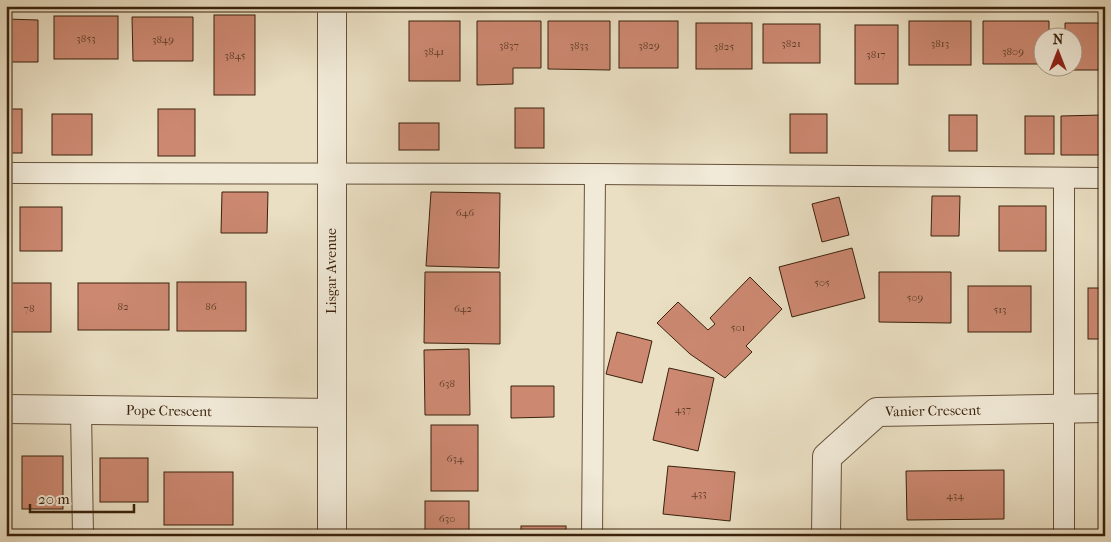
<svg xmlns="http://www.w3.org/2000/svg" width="1111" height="542" viewBox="0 0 1111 542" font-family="'IM FELL French Canon',serif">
<rect width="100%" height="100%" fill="#eadfc3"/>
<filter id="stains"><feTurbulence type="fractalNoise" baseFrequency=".004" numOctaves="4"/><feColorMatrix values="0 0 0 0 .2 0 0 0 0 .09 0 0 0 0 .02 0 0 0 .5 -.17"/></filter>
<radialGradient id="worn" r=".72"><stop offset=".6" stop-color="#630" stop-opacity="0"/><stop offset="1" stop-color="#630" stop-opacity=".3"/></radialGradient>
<g fill="#cc8871" stroke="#3a220c">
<rect x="214" y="15" width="41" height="80"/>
<rect x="54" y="16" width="64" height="43"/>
<path d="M132,17h61v44h-60z"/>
<path d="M6,19l32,1v42h-32z"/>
<rect x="409" y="21" width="51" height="60"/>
<path d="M477,21h64v47h-28v16l-36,1z"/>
<path d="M548,21h62v49l-62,-1z"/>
<rect x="619" y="21" width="59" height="47"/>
<rect x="909" y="21" width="62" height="44"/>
<path d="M983,21h66v17h-5v26h-61z"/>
<rect x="696" y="23" width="56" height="46"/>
<path d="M1065,23h40v47h-40v-2h9v-30h-9z"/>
<rect x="763" y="24" width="57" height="39"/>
<rect x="855" y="25" width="43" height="59"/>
<rect x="515" y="108" width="29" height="40"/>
<rect x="6" y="109" width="16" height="44"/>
<rect x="158" y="109" width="37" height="47"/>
<rect x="52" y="114" width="40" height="41"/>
<rect x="790" y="114" width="37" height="39"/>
<rect x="949" y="115" width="28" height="36"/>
<path d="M1102,115v40h-41v-39z"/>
<rect x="1025" y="116" width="29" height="38"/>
<rect x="399" y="123" width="40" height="27"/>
<path d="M222,192h46l-1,41h-46z"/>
<path d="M431,192l69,1 -1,75 -73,-2z"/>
<path d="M1103,195h2v61h-3z"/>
<path d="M932,196h28l-1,40h-28z"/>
<path d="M839,197l10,38 -27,7 -10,-38z"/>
<rect x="999" y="206" width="47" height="45"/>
<rect x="20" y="207" width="42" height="44"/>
<path d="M852,248l13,50 -73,19 -13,-50z"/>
<path d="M425,272h75v72l-76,-1z"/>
<path d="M879,272h72v51l-72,-1z"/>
<path d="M750,277l32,32 -36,37 6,6 -27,26 -35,-24 -33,-31 21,-21 30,28 7,-6 -5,-6z"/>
<rect x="177" y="282" width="69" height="49"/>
<rect x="6" y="283" width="45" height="49"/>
<rect x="78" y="283" width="91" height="47"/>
<rect x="968" y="286" width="63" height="46"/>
<rect x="1088" y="288" width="17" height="51"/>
<path d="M617,332l35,9 -10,42 -36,-9z"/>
<path d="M469,349l1,66h-45l-1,-65z"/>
<path d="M669,368l45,10 -16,73 -45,-11z"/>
<path d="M511,386h43v31l-43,1z"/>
<rect x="431" y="425" width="47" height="66"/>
<rect x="22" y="456" width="41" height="53"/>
<rect x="100" y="458" width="48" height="44"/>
<path d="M668,466l67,6 -5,49 -67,-7z"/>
<path d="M1004,470v49l-97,1 -1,-49z"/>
<rect x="164" y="472" width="69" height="53"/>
<rect x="425" y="501" width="44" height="35"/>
<rect x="521" y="526" width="45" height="10"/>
<rect x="101" y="533" width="48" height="3"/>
<rect x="908" y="533" width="47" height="3"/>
<rect x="190" y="534" width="44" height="2"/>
</g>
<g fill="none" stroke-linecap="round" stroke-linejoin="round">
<g stroke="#66513a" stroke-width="22">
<g id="lane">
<path d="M6,173l589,1 510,4"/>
<path d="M1064,178v358"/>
<path d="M81,410l2,126"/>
<path d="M592,536l3,-362"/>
</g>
</g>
<g stroke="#66513a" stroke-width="30">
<g id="street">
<path d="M332,6v530"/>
<path d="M6,409l326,4"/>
<path d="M826,536l1,-79 50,-45 228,-4"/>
</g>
</g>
<use href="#lane" stroke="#f1ead8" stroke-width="20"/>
<use href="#street" stroke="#f1ead8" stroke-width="28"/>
</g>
<g text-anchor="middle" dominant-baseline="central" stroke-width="4" stroke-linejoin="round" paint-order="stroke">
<g font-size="11" fill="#5e3c25">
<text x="86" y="38">3853</text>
<text x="163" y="39">3849</text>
<text x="791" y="43">3821</text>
<text x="940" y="43">3813</text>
<text x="509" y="45">3837</text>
<text x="579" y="45">3833</text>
<text x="649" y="45">3829</text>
<text x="724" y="46">3825</text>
<text x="434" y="51">3841</text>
<text x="1013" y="51">3809</text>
<text x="876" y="54">3817</text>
<text x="235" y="55">3845</text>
<text x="465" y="212">646</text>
<text x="822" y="282">505</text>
<text x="915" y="297">509</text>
<text x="123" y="306">82</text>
<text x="211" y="306">86</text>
<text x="29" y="308">78</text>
<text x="463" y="308">642</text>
<text x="1000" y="309">513</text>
<text x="738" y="327">501</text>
<text x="447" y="383">638</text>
<text x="683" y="409">437</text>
<text x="455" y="458">634</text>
<text x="699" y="493">433</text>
<text x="955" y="495">434</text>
<text x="447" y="518">630</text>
</g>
<g font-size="14" fill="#3a220c" stroke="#f1ead8">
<text transform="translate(331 271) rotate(-90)">Lisgar Avenue</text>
<text transform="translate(169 411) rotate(1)">Pope Crescent</text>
<text transform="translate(933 411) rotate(-1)">Vanier Crescent</text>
</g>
</g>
<rect width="1111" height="542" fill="none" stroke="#eadfc3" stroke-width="25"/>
<rect x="8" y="8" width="1096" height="527" fill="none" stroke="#3a220c" stroke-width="2.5"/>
<rect x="12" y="12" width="1086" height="517" fill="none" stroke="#3a220c"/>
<g transform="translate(1058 52)"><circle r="24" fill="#f1ead8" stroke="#a89a86"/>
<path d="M0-4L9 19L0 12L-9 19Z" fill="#8f2418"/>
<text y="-8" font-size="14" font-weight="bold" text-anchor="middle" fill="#3a220c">N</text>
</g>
<path d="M30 504v8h104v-8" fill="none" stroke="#3a220c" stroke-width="2.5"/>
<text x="38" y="504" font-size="15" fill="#3a220c" stroke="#f1ead8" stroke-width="4" paint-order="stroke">20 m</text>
<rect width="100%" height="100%" filter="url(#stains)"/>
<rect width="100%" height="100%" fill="url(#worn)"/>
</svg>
